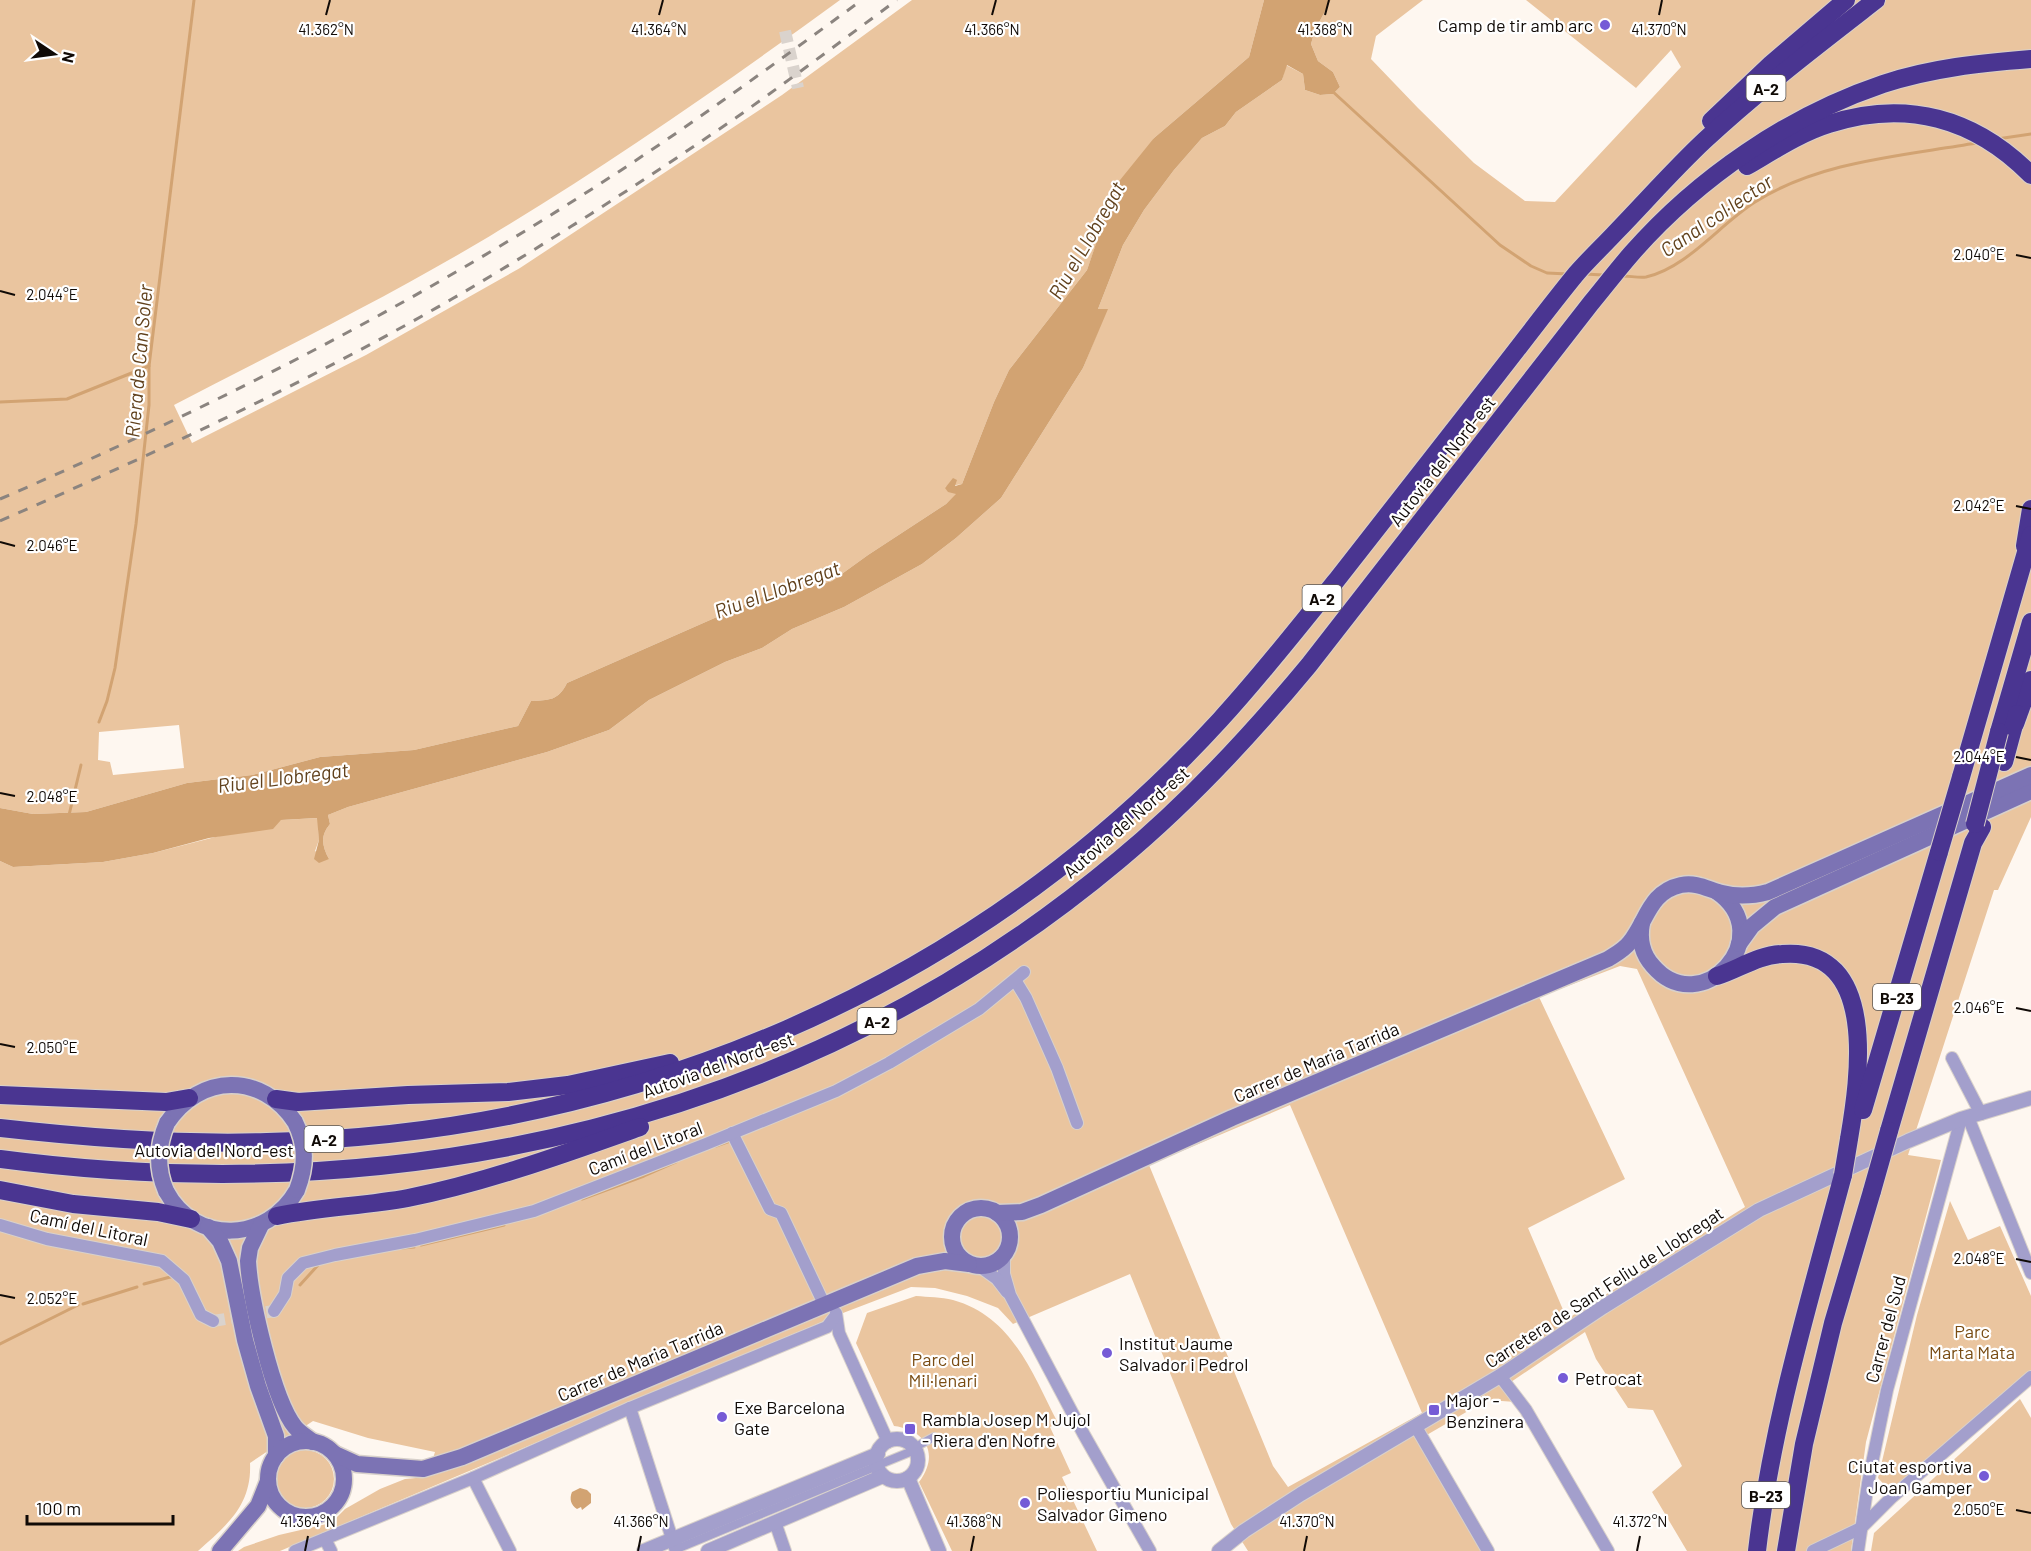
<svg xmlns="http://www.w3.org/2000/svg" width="2031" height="1551" viewBox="0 0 2031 1551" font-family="Barlow,sans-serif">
<rect width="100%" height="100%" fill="#fef7f0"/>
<g fill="#eac59f" fill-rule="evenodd">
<path d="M0,0h840c-114,83 -229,163 -350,236 -102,61 -210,114 -316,169l18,38 174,-88 154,-87 262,-173 130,-95h352l-15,57 -95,81 -55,98 -12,34 -78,100 -15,32 -32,82 -17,3 12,7 -11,10 -78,51 -36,26 -19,5 -22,9 -22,-1 -202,89c-9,18 -18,17 -36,18l-13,25 -104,24 -94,7 -68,18 -65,8 -101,29 -53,2 -33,-6zM179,725l5,43 -71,7 -3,-13 -12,-2 1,-28z"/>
<path d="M1331,0h92l-47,36 -5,23 47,49 56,55 51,38 30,1 126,-135 -10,-17 -35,38 -110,-88h505v817l-33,73h-4l-86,265 33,5 -75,282 -15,109h-164l-35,-59 30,-26 -29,-56 -25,-2 -32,-49 -11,-27 -74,50 5,20 -29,-2 -62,36 65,115h-242l-17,-27 -101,-250 -117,50 -15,-16 -31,-12 -32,-8 -24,-1 -68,26 -563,238h-42l6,-4 35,-12 52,-12 14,-14 35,-20 25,-10 22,-2 8,-25 -67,-14 -55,-17 -63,42c2,42 -23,62 -52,88h-198v-690l13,6 90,-5 50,-9 128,-33 37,-2 1,22 -4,11 14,8c-7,-13 -9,-23 1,-35l-2,-9 20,-8 199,-55 62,-22 40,-30 76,-38 37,-14 30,-19 52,-22 78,-43 34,-26 45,-40 82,-130 24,-59h-9l25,-64 21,-35 30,-40 28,-32 23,-12 11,-14 46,-32 4,-15 17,9 2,16 15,5 13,-1 7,-7 -7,-15 -15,-11 -7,-17 4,-14zM1620,966l17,3 108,238 -178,112 -39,-91 97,-49 -86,-182zM1290,1105l132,308 -134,74 -15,-21 -124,-301z"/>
<path d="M1950,1201l18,39 32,-14 31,70v74l-139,123 -14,-15 39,-163z"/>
<path d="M916,1296c12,1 25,1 37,4 60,17 79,73 105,123l-8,4 21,46 -9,4 35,74h-145l-33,-69c21,-28 7,-52 -25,-56l-38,-83 11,-30z"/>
<path d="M2020,1399l11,19v133h-160l3,-18z"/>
<circle cx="305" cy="1479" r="29"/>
</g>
<g fill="#d2a372">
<path d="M1264,0h67l-16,30 -4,14 7,17 15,11 7,15 -7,7 -13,1 -15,-5 -2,-16 -16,-9 -5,15 -46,32 -11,14 -23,12 -28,32 -30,40 -21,35 -25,64h10l-25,59 -82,130 -45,40 -34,26 -78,43 -52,22 -30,19 -37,14 -76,38 -40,30 -62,22 -199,55 -20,8 2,9c-10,12 -8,22 -1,35l-10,4 -5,-4 5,-19 -2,-22 -36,2 -8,9 -64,9 -56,15 -50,9 -90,5 -13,-6v-53l33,6 53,-2 101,-29 65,-8 68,-18 94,-7 104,-24 13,-25c18,-1 27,0 36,-18l202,-89 22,1 22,-9 19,-5 36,-26 78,-51 10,-10 -8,-2 -3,-4 8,-10 4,2 -2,6 7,-2 32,-82 15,-32 78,-100 29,-85 38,-47 95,-81z"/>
<path d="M580,1488l7,2 4,4v9l-9,7 -1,-3 -4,2c-6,-4 -8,-10 -5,-17z"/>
</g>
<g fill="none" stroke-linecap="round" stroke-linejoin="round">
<g stroke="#d2a372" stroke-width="3">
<path d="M1331,90l169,155 31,21 16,7 21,1"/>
<path d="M1997,139l34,-5"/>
<path d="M1584,274l20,1"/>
<path d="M1623,276c7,0 16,2 23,1 41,-9 74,-53 109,-75 65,-41 147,-46 221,-59"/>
<path d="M0,402l67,-3 82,-33"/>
<path d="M99,722l8,-21 8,-33 21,-144 13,-119v-39l45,-366"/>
<path d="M69,815l12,-50"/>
<path d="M716,1146l14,-5"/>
<path d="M582,1199l62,-23 32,-14"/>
<path d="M421,1245l83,-20"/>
<path d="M402,1248l12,-1"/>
<path d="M144,1284l30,-8"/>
<path d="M300,1285l19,-21"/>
<path d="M83,1304l54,-17"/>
<path d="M0,1344l78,-39"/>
</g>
<g stroke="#dad3cd" stroke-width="12" stroke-dasharray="12 6" stroke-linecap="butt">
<path d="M785,31l13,57"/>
<path d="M213,1321l61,-10"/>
</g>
<g stroke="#d8d1cb" stroke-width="10">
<g id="pedestrian">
<path d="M921,1444l13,-7"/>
<path d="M883,1463l27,-11"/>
<path d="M679,1548l191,-79"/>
</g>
</g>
<g stroke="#d8d1cb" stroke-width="14">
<g id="minor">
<path d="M1015,980l11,18 31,70 20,55"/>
<path d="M1952,1058l29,56"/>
<path d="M1968,1117l63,156"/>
<path d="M732,1133l38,76 11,4 43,91"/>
<path d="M0,1225l47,14 115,22 22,19 17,35 12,6"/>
<path d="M1004,1254v20l6,21 73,138 67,118"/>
<path d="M979,1266l18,13 10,13"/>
<path d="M274,1311l11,-17 3,-16 15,-15 32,-8 80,-15 119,-29 172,-67 130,-53 53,-28 90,-54 45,-37"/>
<path d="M836,1313l3,20 49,109"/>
<path d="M1500,1376l26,34 82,141"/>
<path d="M630,1408l46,143"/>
<path d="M1416,1427l72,124"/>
<path d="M473,1478l37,73"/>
<path d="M775,1522l10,29"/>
<path d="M325,1539l6,12"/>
<path d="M295,1551l178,-73 157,-70 197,-81 9,-12"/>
<path d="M1813,1551l48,-23 30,-30 140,-121"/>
<path d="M1858,1551l10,-68 19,-93 74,-271"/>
</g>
</g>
<g stroke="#d8d1cb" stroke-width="16">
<g id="tertiary">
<circle cx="897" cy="1460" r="21"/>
<path d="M908,1478l31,73"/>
<path d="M644,1551l234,-97"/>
<path d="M708,1551l175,-75"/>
<path d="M1219,1551l25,-20 57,-37 199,-118 103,-69 156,-97 149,-69 53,-22 70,-21"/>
</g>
</g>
<g stroke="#d8d1cb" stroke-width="19">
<g id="secondary">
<path d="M1642,923c-3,16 0,31 11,43 48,56 127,-30 64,-74"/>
<path d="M1739,944l13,-18 23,-19 256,-116"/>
<path d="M167,1123c33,-50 95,-51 128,-1"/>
<path d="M166,1191c29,55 102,51 131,-1"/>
<circle cx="981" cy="1237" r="29"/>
<path d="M997,1213l25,-1 19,-7 191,-87 376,-159c8,-5 16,-9 22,-17 17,-21 19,-50 51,-57 16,-3 26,4 41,8 15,4 31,3 46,-1l263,-117"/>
<path d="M261,1225l-11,23 -2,13c2,36 25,139 47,166 5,6 12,10 18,15"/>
<path d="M208,1227l12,14 9,20 16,79 13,46 18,50v20"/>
<circle cx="306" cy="1479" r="38"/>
<path d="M335,1454l22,10 66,5 39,-12 455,-191 28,-5 24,3"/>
<path d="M220,1551l38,-45 10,-25"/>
</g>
</g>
<g stroke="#d8d1cb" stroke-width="20">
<g id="motorway">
<path d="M1711,121l60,-57 75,-64"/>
<path d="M1747,166c26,-15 53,-33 82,-42 77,-25 146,-6 202,51"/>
<path d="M2025,546l6,-37"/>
<path d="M2015,724l16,-44"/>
<path d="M1999,732l32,-110"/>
<path d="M2004,762l13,-48"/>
<path d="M1961,777l70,-242"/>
<path d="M1717,976c22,-7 41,-21 65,-22 98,-8 77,126 67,185"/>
<path d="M0,1095l166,7 23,-4"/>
<path d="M276,1099l22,3 110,-7 100,-3 60,-7 102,-22"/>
<path d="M1863,1110l76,-258"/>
<path d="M0,1128c89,10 178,17 267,14 364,-9 706,-152 953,-422 42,-46 80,-94 119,-143 53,-67 105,-135 158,-202 26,-33 52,-68 79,-101 13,-15 27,-28 40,-42 30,-31 58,-63 89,-92 54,-50 113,-95 171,-140"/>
<path d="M1889,1131l84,-288 9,-16"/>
<path d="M0,1159c402,53 804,-35 1119,-299 70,-58 132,-125 190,-195l282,-362c14,-17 27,-34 41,-50 66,-75 156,-137 251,-169 48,-16 98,-21 148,-25"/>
<path d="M0,1190l73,14 85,8 33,7"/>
<path d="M277,1216c43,-9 88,-10 131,-18 79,-16 156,-44 232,-71"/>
<path d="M1757,1551c15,-128 53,-252 86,-376"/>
<path d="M1786,1551l18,-107 29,-121 39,-132"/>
</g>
</g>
<use href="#pedestrian" stroke="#a39fcc" stroke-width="8"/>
<use href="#minor" stroke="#a39fcc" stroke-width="12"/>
<use href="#tertiary" stroke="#a39fcc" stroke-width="14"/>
<use href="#secondary" stroke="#7c73b4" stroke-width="16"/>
<use href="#motorway" stroke="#4a3591" stroke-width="18"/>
<g stroke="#8b847f" stroke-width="3" stroke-dasharray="10 10" stroke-linecap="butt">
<path d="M0,499c206,-89 406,-190 595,-312 91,-58 179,-123 267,-187"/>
<path d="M0,521c158,-69 315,-142 464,-229 93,-55 184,-114 273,-175 54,-38 107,-78 160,-117"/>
</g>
<g stroke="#d8d1cb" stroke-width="19" stroke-linecap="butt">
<g id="secondary-bridge">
<path d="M295,1122c12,24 11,44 2,68"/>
<path d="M166,1191c-10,-23 -9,-45 1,-68"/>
</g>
</g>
<g stroke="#d8d1cb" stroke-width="20" stroke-linecap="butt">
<g id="motorway-bridge">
<path d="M1975,824l24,-92"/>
<path d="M1939,852l22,-75"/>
<path d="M1843,1175l6,-36"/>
<path d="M1872,1191l17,-60"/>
</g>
</g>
<use href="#secondary-bridge" stroke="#7c73b4" stroke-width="16"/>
<use href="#motorway-bridge" stroke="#4a3591" stroke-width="18"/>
</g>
<path fill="none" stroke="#100a06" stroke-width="2" d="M326,15l4,-15M659,15l4,-15M992,15l4,-15M1325,15l4,-15M1659,15l3,-15M2016,255l15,3M0,291l15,4M2016,506l15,3M0,542l15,4M2016,757l15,3M0,793l15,3M2016,1008l15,3M0,1044l15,3M2016,1259l15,3M0,1295l15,3M2016,1510l15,3M305,1551l3,-15M638,1551l3,-15M971,1551l3,-15M1304,1551l3,-15M1637,1551l3,-15"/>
<g fill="#755bd6" stroke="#fff" stroke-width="2">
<circle cx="1605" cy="25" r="6"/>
<circle cx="1107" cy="1353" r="6"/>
<circle cx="1563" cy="1378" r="6"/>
<rect x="1428" y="1404" width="12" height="12" rx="3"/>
<circle cx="722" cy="1417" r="6"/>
<rect x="904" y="1423" width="12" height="12" rx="3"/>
<circle cx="1984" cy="1476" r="6"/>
<circle cx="1025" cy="1503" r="6"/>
</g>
<g text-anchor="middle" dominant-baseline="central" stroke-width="4.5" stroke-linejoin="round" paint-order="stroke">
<g fill="#fff" stroke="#585451" stroke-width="1.5">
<rect x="1746.5" y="75" width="39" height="26" rx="4.5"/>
<rect x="1302.5" y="585" width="39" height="26" rx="4.5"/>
<rect x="1873" y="984" width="48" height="26" rx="4.5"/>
<rect x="857.5" y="1008" width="39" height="26" rx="4.5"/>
<rect x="304.5" y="1126" width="39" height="26" rx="4.5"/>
<rect x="1742" y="1482" width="48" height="26" rx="4.5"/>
</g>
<g font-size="16" font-weight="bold" fill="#100a06">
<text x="1766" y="88">A-2</text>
<text x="1322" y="598">A-2</text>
<text x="1897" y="997">B-23</text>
<text x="877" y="1021">A-2</text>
<text x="324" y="1139">A-2</text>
<text x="1766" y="1495">B-23</text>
</g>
<g font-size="18" fill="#100a06" stroke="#fff" text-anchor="start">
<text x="1593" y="25" text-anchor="end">Camp de tir amb arc</text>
<text x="1119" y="1343">Institut Jaume<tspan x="1119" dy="21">Salvador i Pedrol</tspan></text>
<text x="1575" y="1378">Petrocat</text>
<text x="1446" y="1400">Major -<tspan x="1446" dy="21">Benzinera</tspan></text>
<text x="734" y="1407">Exe Barcelona<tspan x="734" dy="21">Gate</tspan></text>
<text x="922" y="1419">Rambla Josep M Jujol<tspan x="922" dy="21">- Riera d'en Nofre</tspan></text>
<text x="1972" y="1466" text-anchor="end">Ciutat esportiva<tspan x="1972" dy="21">Joan Gamper</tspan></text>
<text x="1037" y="1493">Poliesportiu Municipal<tspan x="1037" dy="21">Salvador Gimeno</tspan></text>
</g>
<g font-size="18" fill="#100a06" stroke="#fff">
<text transform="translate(1442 461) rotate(-52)">Autovia del Nord-est</text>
<text transform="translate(1126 822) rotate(-41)">Autovia del Nord-est</text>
<text transform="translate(1316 1062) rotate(-23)">Carrer de Maria Tarrida</text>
<text transform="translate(718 1065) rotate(-20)">Autovia del Nord-est</text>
<text transform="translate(645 1148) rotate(-21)">Camí del Litoral</text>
<text x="214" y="1150">Autovia del Nord-est</text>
<text transform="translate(89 1227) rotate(12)">Camí del Litoral</text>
<text transform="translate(1604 1287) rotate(-33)">Carretera de Sant Feliu de Llobregat</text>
<text transform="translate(1885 1329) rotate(-75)">Carrer del Sud</text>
<text transform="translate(640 1361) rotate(-23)">Carrer de Maria Tarrida</text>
</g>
<g font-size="18" fill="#794c13" stroke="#fff">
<text x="1972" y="1331">Parc<tspan x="1972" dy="21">Marta Mata</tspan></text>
<text x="943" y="1359">Parc del<tspan x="943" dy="21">Mil·lenari</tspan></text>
</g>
<g font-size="20" font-style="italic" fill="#61411c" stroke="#fff">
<text transform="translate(1716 215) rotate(-34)">Canal col·lector</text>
<text transform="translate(1086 240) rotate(-60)">Riu el Llobregat</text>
<text transform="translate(138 361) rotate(-85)">Riera de Can Soler</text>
<text transform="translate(777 589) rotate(-20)">Riu el Llobregat</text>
<text transform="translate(283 777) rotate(-7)">Riu el Llobregat</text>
</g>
</g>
<g font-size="15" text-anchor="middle" fill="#100a06" stroke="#fff" stroke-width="4.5" stroke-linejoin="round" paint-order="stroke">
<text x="326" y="35">41.362°N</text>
<text x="659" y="35">41.364°N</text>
<text x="992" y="35">41.366°N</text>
<text x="1325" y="35">41.368°N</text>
<text x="1659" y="35">41.370°N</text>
<text x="1979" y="260">2.040°E</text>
<text x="52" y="300">2.044°E</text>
<text x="1979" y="511">2.042°E</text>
<text x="52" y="551">2.046°E</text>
<text x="1979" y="762">2.044°E</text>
<text x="52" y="802">2.048°E</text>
<text x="1979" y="1013">2.046°E</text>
<text x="52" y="1053">2.050°E</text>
<text x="1979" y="1264">2.048°E</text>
<text x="52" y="1304">2.052°E</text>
<text x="1979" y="1515">2.050°E</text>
<text x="308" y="1527">41.364°N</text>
<text x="641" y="1527">41.366°N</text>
<text x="974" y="1527">41.368°N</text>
<text x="1307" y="1527">41.370°N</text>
<text x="1640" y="1527">41.372°N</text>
</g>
<g transform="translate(54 54) rotate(103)" stroke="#ffffff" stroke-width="4.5" paint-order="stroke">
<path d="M0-4.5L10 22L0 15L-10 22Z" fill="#100a06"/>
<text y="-9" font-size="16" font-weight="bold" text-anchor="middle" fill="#100a06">N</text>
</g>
<path d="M27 1515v9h146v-9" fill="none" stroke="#100a06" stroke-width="3"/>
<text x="36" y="1515" font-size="18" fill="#100a06" stroke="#ffffff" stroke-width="4.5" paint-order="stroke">100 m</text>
</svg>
